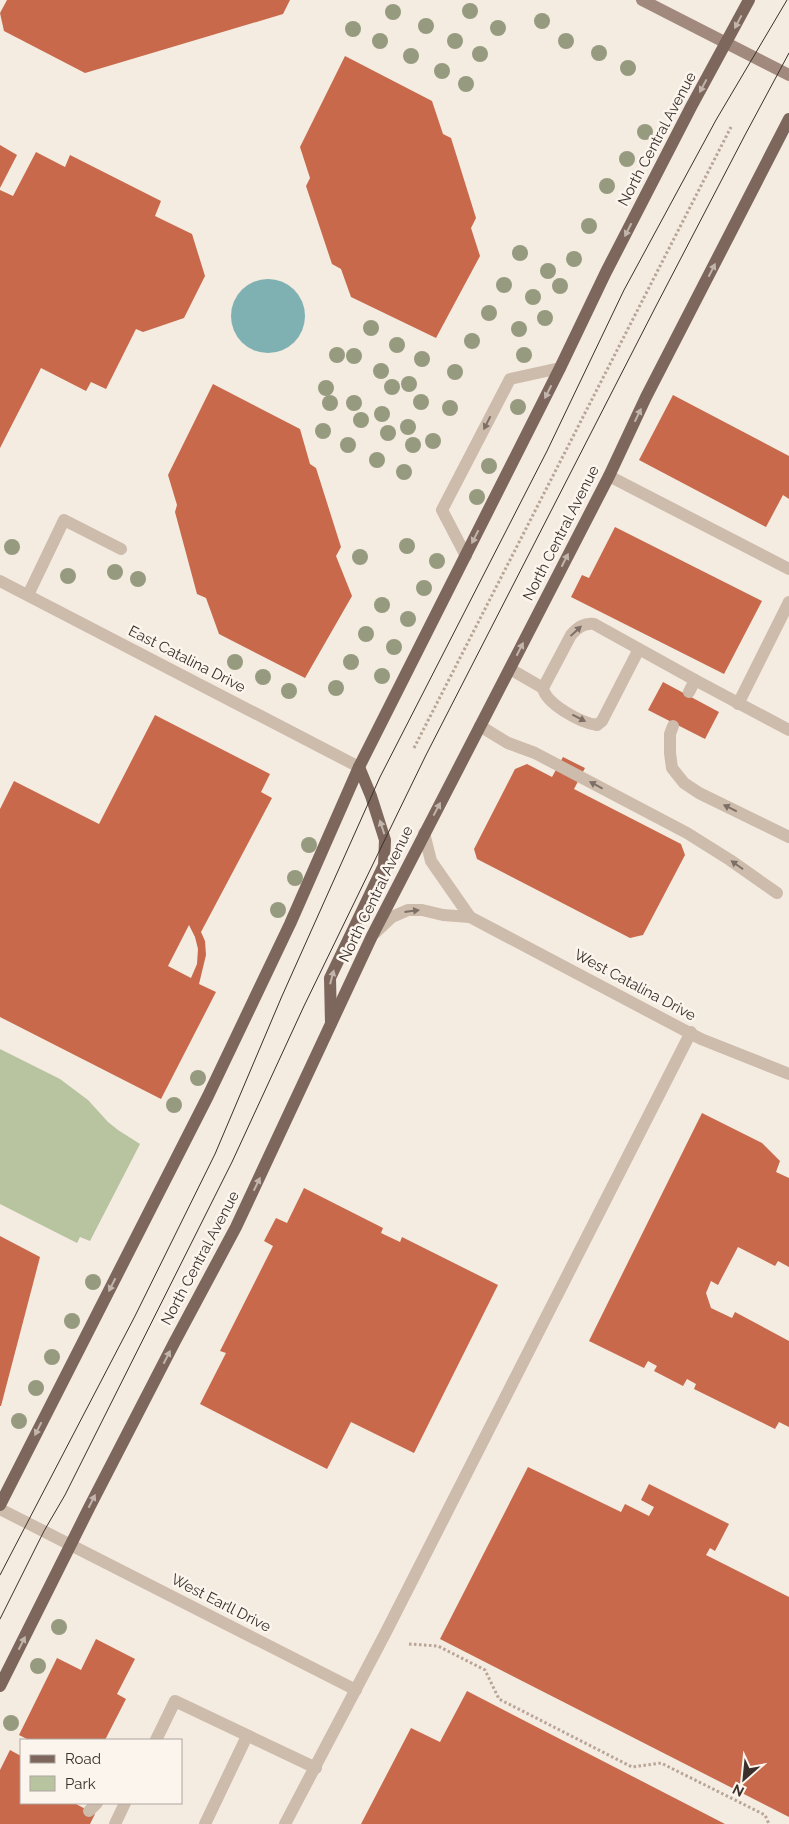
<svg xmlns="http://www.w3.org/2000/svg" width="789" height="1824" viewBox="0 0 789 1824" font-family="Raleway,sans-serif">
<rect width="100%" height="100%" fill="#f4ebe1"/>
<path fill="#b8c4a0" d="M0,1049l60,30 28,21 20,22 10,8 22,14 -50,97 -10,-4 -3,6 -77,-39z"/>
<circle fill="#7fb0b2" cx="268" cy="316" r="37"/>
<g fill="#c8694b" fill-rule="evenodd">
<path d="M7,0h283l-7,14 -198,59 -81,-42 -4,-18z"/>
<path d="M345,56l87,45 11,33 8,4 25,80 -5,10 9,28 -44,82 -85,-41 -10,-28 -9,-5 -26,-78 4,-8 -10,-31z"/>
<path d="M0,145l17,10 -17,33z"/>
<path d="M36,152l29,15 5,-12 91,46 -6,15 37,18 13,42 -21,42 -41,14 -7,-3 -30,60 -15,-7 -5,9 -45,-23 -41,80v-258l13,6z"/>
<path d="M213,384l87,45 10,35 6,4 25,79 -5,9 16,40 -47,82 -86,-44 -13,-36 -9,-4 -22,-82 2,-7 -9,-30z"/>
<path d="M673,395l116,61v43l-6,-4 -17,32 -127,-67z"/>
<path d="M615,527l147,74 -38,73 -153,-77 11,-22 7,3z"/>
<path d="M663,682l56,30 -14,27 -57,-29z"/>
<path d="M155,715l115,59 -9,18 11,6 -71,134 4,9 1,14 -7,29 17,8 -55,107 -161,-82v-208l14,-28 85,43zM189,925l6,12 3,12 -1,15 -6,14 -23,-12z"/>
<path d="M563,757l22,11 -11,21 107,55 4,11 -42,80 -13,3 -153,-79 -3,-10 41,-80 12,-5 25,13z"/>
<path d="M702,1113l60,30 18,18 -4,11 13,6v89l-11,-6 -3,5 -37,-19 -20,38 -7,-4 -5,12 5,15 21,10 3,-6 54,29v86l-10,-5 -4,7 -81,-40 2,-5 -9,-5 -4,7 -29,-15 3,-5 -9,-5 -4,7 -55,-27z"/>
<path d="M304,1188l79,40 -2,5 19,9 2,-5 96,48 -84,168 -63,-31 -24,47 -127,-65 26,-51 -6,-2 53,-105 -9,-5 12,-23 11,5z"/>
<path d="M0,1236l40,21 -39,149h-1z"/>
<path d="M528,1467l93,45 4,-8 24,12 5,-9 -13,-7 8,-16 80,40 -14,27 -5,-3 -4,7 83,42v220l-349,-178z"/>
<path d="M96,1639l39,20 -18,35 9,5 -21,41 -7,-1 -1,1h-68l-10,-5 38,-77 24,12z"/>
<path d="M467,1691l258,133h-364l50,-96 29,14z"/>
<path d="M10,1750l11,6v47h56l-1,1 19,10 -5,10h-90v-54z"/>
</g>
<g fill="none" stroke-linecap="round" stroke-linejoin="round">
<g stroke="#b9a596" stroke-width="3" stroke-dasharray="2.5 2.5" stroke-linecap="butt">
<path d="M414,748l317,-621"/>
<path d="M409,1644l29,2 47,24 14,29 133,68 29,-4 104,52 4,9"/>
</g>
<g stroke="#cdbbac" stroke-width="12">
<path d="M466,556l-24,-46 68,-131 50,-11"/>
<path d="M28,595l36,-75 57,29"/>
<path d="M639,649l-37,72 -5,4c-16,-2 -51,-21 -54,-37l28,-53c7,-8 13,-12 23,-11l101,56"/>
<path d="M510,669l33,19"/>
<path d="M689,692l6,-12 94,50"/>
<path d="M738,704l51,-102"/>
<path d="M480,726l28,17 27,10 152,80 43,27 47,33"/>
<path d="M673,726l-3,8v19l2,15 12,15 15,10 90,44"/>
<path d="M156,1740l19,-39 141,67"/>
<path d="M89,1811l8,-8"/>
<path d="M115,1824l10,-21"/>
<path d="M205,1824l42,-88"/>
<path d="M285,1824l101,-192 305,-600"/>
</g>
<g stroke="#cdbbac" stroke-width="12">
<path d="M609,476l180,93"/>
<path d="M0,581l359,186"/>
<path d="M424,833l7,28 39,56"/>
<path d="M375,933l17,-16 16,-7h14l21,5 27,2 231,122 88,35"/>
<path d="M0,1509l356,181"/>
</g>
<path stroke="#a18a7d" stroke-width="12" d="M642,0l147,75"/>
<g stroke="#7d675c" stroke-width="12">
<path d="M331,1023l-1,-45 54,-113 1,-25 -14,-44 -12,-29"/>
<path d="M0,1505l208,-409 82,-172 69,-157 201,-399 46,-96 85,-165 58,-107"/>
<path d="M0,1686l90,-180 84,-163 62,-116 136,-291 237,-460 37,-79 143,-278"/>
</g>
<g stroke="#3b302b" stroke-width="1">
<path d="M0,1575l135,-259 80,-162 67,-158 98,-219 167,-326 77,-161 92,-170 71,-120"/>
<path d="M0,1619l44,-88 21,-36 167,-333 72,-156 122,-251 229,-447 90,-173 44,-82"/>
</g>
</g>
<g fill="#969b7f">
<circle cx="470" cy="11" r="8"/>
<circle cx="393" cy="12" r="8"/>
<circle cx="542" cy="21" r="8"/>
<circle cx="426" cy="26" r="8"/>
<circle cx="498" cy="28" r="8"/>
<circle cx="353" cy="29" r="8"/>
<circle cx="380" cy="41" r="8"/>
<circle cx="455" cy="41" r="8"/>
<circle cx="566" cy="41" r="8"/>
<circle cx="599" cy="53" r="8"/>
<circle cx="480" cy="54" r="8"/>
<circle cx="411" cy="56" r="8"/>
<circle cx="628" cy="68" r="8"/>
<circle cx="442" cy="71" r="8"/>
<circle cx="466" cy="84" r="8"/>
<circle cx="645" cy="132" r="8"/>
<circle cx="627" cy="159" r="8"/>
<circle cx="607" cy="186" r="8"/>
<circle cx="589" cy="226" r="8"/>
<circle cx="520" cy="253" r="8"/>
<circle cx="574" cy="259" r="8"/>
<circle cx="548" cy="271" r="8"/>
<circle cx="504" cy="285" r="8"/>
<circle cx="560" cy="286" r="8"/>
<circle cx="533" cy="297" r="8"/>
<circle cx="489" cy="313" r="8"/>
<circle cx="545" cy="318" r="8"/>
<circle cx="371" cy="328" r="8"/>
<circle cx="519" cy="329" r="8"/>
<circle cx="472" cy="341" r="8"/>
<circle cx="397" cy="345" r="8"/>
<circle cx="337" cy="355" r="8"/>
<circle cx="524" cy="355" r="8"/>
<circle cx="354" cy="356" r="8"/>
<circle cx="422" cy="359" r="8"/>
<circle cx="381" cy="371" r="8"/>
<circle cx="455" cy="372" r="8"/>
<circle cx="409" cy="384" r="8"/>
<circle cx="392" cy="387" r="8"/>
<circle cx="326" cy="388" r="8"/>
<circle cx="421" cy="402" r="8"/>
<circle cx="330" cy="403" r="8"/>
<circle cx="354" cy="403" r="8"/>
<circle cx="518" cy="407" r="8"/>
<circle cx="450" cy="408" r="8"/>
<circle cx="382" cy="414" r="8"/>
<circle cx="361" cy="420" r="8"/>
<circle cx="408" cy="427" r="8"/>
<circle cx="323" cy="431" r="8"/>
<circle cx="388" cy="433" r="8"/>
<circle cx="433" cy="441" r="8"/>
<circle cx="348" cy="445" r="8"/>
<circle cx="413" cy="445" r="8"/>
<circle cx="377" cy="460" r="8"/>
<circle cx="489" cy="466" r="8"/>
<circle cx="404" cy="472" r="8"/>
<circle cx="477" cy="497" r="8"/>
<circle cx="407" cy="546" r="8"/>
<circle cx="12" cy="547" r="8"/>
<circle cx="360" cy="557" r="8"/>
<circle cx="437" cy="561" r="8"/>
<circle cx="115" cy="572" r="8"/>
<circle cx="68" cy="576" r="8"/>
<circle cx="138" cy="579" r="8"/>
<circle cx="424" cy="588" r="8"/>
<circle cx="382" cy="605" r="8"/>
<circle cx="408" cy="619" r="8"/>
<circle cx="366" cy="634" r="8"/>
<circle cx="394" cy="647" r="8"/>
<circle cx="235" cy="662" r="8"/>
<circle cx="351" cy="662" r="8"/>
<circle cx="382" cy="676" r="8"/>
<circle cx="263" cy="677" r="8"/>
<circle cx="336" cy="688" r="8"/>
<circle cx="289" cy="691" r="8"/>
<circle cx="309" cy="845" r="8"/>
<circle cx="295" cy="878" r="8"/>
<circle cx="278" cy="910" r="8"/>
<circle cx="198" cy="1078" r="8"/>
<circle cx="174" cy="1105" r="8"/>
<circle cx="93" cy="1282" r="8"/>
<circle cx="72" cy="1321" r="8"/>
<circle cx="52" cy="1357" r="8"/>
<circle cx="36" cy="1388" r="8"/>
<circle cx="19" cy="1421" r="8"/>
<circle cx="59" cy="1627" r="8"/>
<circle cx="38" cy="1666" r="8"/>
<circle cx="11" cy="1723" r="8"/>
</g>
<defs><path id="oneway-solid" d="M-6-.8H1V-3.2L6.5 0L1 3.2V.8H-6Z" transform="scale(1.25)"/></defs>
<g fill="#c2b5ac">
<use href="#oneway-solid" transform="translate(738 22) rotate(118)"/>
<use href="#oneway-solid" transform="translate(703 86) rotate(118)"/>
<use href="#oneway-solid" transform="translate(628 230) rotate(117)"/>
<use href="#oneway-solid" transform="translate(712 270) rotate(-63)"/>
<use href="#oneway-solid" transform="translate(548 392) rotate(117)"/>
<use href="#oneway-solid" transform="translate(638 415) rotate(-64)"/>
<use href="#oneway-solid" transform="translate(475 537) rotate(117)"/>
<use href="#oneway-solid" transform="translate(565 560) rotate(-63)"/>
<use href="#oneway-solid" transform="translate(520 649) rotate(-63)"/>
<use href="#oneway-solid" transform="translate(437 809) rotate(-62)"/>
<use href="#oneway-solid" transform="translate(382 827) rotate(-108)"/>
<use href="#oneway-solid" transform="translate(332 977) rotate(-75)"/>
<use href="#oneway-solid" transform="translate(257 1184) rotate(-64)"/>
<use href="#oneway-solid" transform="translate(112 1285) rotate(117)"/>
<use href="#oneway-solid" transform="translate(167 1357) rotate(-63)"/>
<use href="#oneway-solid" transform="translate(38 1429) rotate(117)"/>
<use href="#oneway-solid" transform="translate(92 1501) rotate(-63)"/>
<use href="#oneway-solid" transform="translate(22 1643) rotate(-63)"/>
</g>
<g fill="#7d6f65">
<use href="#oneway-solid" transform="translate(487 423) rotate(117)"/>
<use href="#oneway-solid" transform="translate(576 631) rotate(-43)"/>
<use href="#oneway-solid" transform="translate(579 718) rotate(27)"/>
<use href="#oneway-solid" transform="translate(596 785) rotate(-152)"/>
<use href="#oneway-solid" transform="translate(730 808) rotate(-154)"/>
<use href="#oneway-solid" transform="translate(737 865) rotate(-145)"/>
<use href="#oneway-solid" transform="translate(412 911) rotate(-7)"/>
</g>
<g text-anchor="middle" dominant-baseline="central" stroke-width="5" stroke-linejoin="round" paint-order="stroke">
<g font-size="15" fill="#3b302b" stroke="#fbf5ee">
<text transform="translate(657 139) rotate(-62)">North Central Avenue</text>
<text transform="translate(561 533) rotate(-63)">North Central Avenue</text>
<text transform="translate(187 659) rotate(27)">East Catalina Drive</text>
<text transform="translate(376 894) rotate(-64)">North Central Avenue</text>
<text transform="translate(635 985) rotate(28)">West Catalina Drive</text>
<text transform="translate(200 1258) rotate(-62)">North Central Avenue</text>
<text transform="translate(221 1603) rotate(27)">West Earll Drive</text>
</g>
</g>
<rect x="20" y="1739" width="162" height="65" fill="#fbf5ee" stroke="#aea6a0"/>
<rect x="30" y="1755" width="25" height="8" fill="#7d675c" stroke="#aea6a0"/>
<text x="65" y="1764" font-size="15" fill="#3b302b">Road</text>
<rect x="30" y="1776" width="25" height="15" fill="#b8c4a0" stroke="#aea6a0"/>
<text x="65" y="1789" font-size="15" fill="#3b302b">Park</text>
<g transform="translate(744 1779) rotate(207)" stroke="#fbf5ee" stroke-width="4" paint-order="stroke">
<path d="M0-4L9 19L0 12L-9 19Z" fill="#3b302b"/>
<text y="-8" font-size="14" font-weight="bold" text-anchor="middle" fill="#3b302b">N</text>
</g>
</svg>
